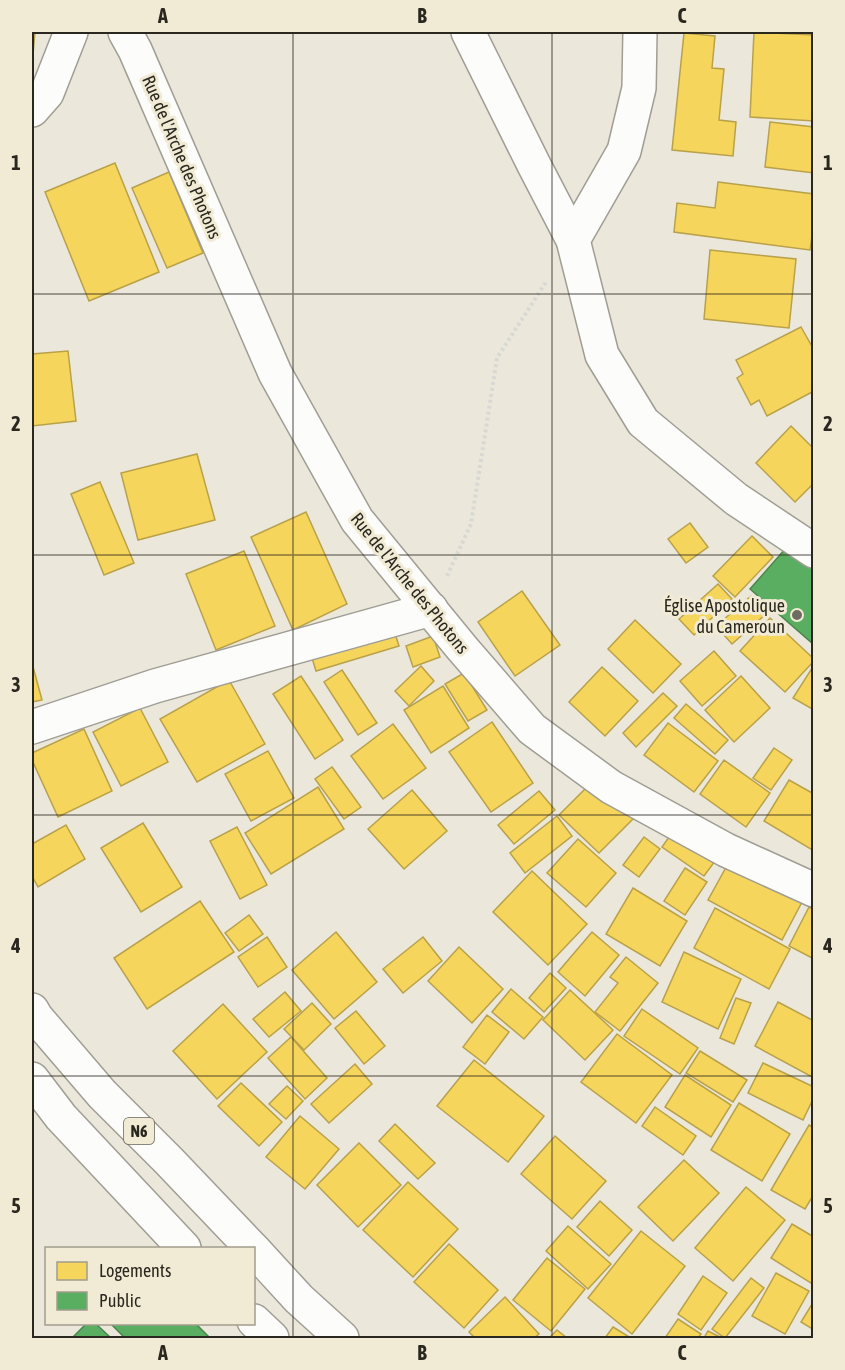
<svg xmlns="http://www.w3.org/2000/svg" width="845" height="1370" viewBox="0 0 845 1370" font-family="'Asap Condensed',sans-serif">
<rect width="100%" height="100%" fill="#ebe8db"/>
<g fill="#f6d55c" stroke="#b9a14a" stroke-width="1.5">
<path d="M32,32h3l-3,34z"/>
<path d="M754,32l60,3v86l-64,-4z"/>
<path d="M684,33l31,3 -3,32 12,1 -5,51 17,2 -3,34 -61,-6z"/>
<path d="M770,122l44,5v46l-49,-6z"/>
<path d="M115,163l44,109 -70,29 -44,-109z"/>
<path d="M169,172l34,81 -36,15 -35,-80z"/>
<path d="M718,182l96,12v28l-4,28 -136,-18 3,-29 38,5z"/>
<path d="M710,250l86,9 -7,69 -85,-9z"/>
<path d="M801,327l13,23v41l-47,25 -8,-16 -8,5 -14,-27 6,-4 -7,-14z"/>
<path d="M68,351l8,70 -44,5v-72z"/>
<path d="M791,426l23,23v34l-19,19 -39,-39z"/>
<path d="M197,454l18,66 -77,20 -17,-67z"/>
<path d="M100,482l34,81 -30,12 -33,-81z"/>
<path d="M306,512l41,92 -54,26 -42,-93z"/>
<path d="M690,523l18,24 -22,16 -18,-24z"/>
<path d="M752,536l21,21 -38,40 -22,-21z"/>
<path d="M244,551l31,75 -59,24 -30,-76z"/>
<path d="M718,584l14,15 -38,36 -15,-16z"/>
<path d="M522,591l38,54 -45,31 -37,-54z"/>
<path d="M751,596l15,18 -34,30 -16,-18z"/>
<path d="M770,618l44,41v2l-29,31 -45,-41z"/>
<path d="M635,620l46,44 -28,29 -45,-44z"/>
<path d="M392,624l7,22 -83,25 -7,-23z"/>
<path d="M433,636l7,21 -27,10 -7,-21z"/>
<path d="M714,651l22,25 -34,30 -22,-25z"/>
<path d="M32,663l10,37 -10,2z"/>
<path d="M814,665v45l-21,-12z"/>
<path d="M421,666l13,15 -25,25 -14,-15z"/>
<path d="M602,667l36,34 -33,35 -36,-34z"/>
<path d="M342,670l35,53 -19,12 -34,-53z"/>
<path d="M464,673l23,37 -19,11 -23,-37z"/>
<path d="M301,676l42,64 -28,19 -42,-65z"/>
<path d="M741,676l29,32 -36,34 -29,-32z"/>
<path d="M229,680l36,64 -68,38 -37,-63z"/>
<path d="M443,686l26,42 -38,25 -27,-43z"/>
<path d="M663,693l14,13 -41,41 -13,-14z"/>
<path d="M686,704l42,36 -13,14 -41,-36z"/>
<path d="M140,708l28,54 -47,24 -28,-54z"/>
<path d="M492,722l41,61 -42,29 -42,-60z"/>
<path d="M668,723l50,38 -24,31 -50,-37z"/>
<path d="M393,724l33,44 -43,31 -32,-43z"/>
<path d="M84,729l28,62 -54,26 -26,-57v-7z"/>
<path d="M774,748l18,12 -21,30 -18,-12z"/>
<path d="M268,751l26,47 -43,23 -26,-47z"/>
<path d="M724,760l46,33 -24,34 -46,-33z"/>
<path d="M332,767l29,40 -17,12 -29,-40z"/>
<path d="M595,779l39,39 -35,35 -40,-38z"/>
<path d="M789,780l25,14v57l-50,-30z"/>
<path d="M318,787l26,42 -73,45 -26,-41z"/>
<path d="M412,790l35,41 -43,38 -36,-40z"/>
<path d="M539,791l16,19 -41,34 -16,-19z"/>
<path d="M557,816l15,20 -47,37 -15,-20z"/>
<path d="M143,823l39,64 -41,25 -40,-64z"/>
<path d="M66,825l19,34 -47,28 -6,-11v-32z"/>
<path d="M237,827l30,58 -27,14 -30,-58z"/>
<path d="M676,827l42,30 -14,19 -42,-29z"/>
<path d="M644,837l16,12 -21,28 -16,-12z"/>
<path d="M578,839l38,34 -30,34 -39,-34z"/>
<path d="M729,862l73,40 -20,38 -74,-40z"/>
<path d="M685,868l22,14 -22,33 -21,-14z"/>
<path d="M532,871l55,53 -39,41 -55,-53z"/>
<path d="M633,888l54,33 -27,45 -54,-32z"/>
<path d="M200,901l34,51 -87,57 -33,-51z"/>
<path d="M809,907l5,3v49l-25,-13z"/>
<path d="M715,908l75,41 -21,40 -75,-41z"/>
<path d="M249,915l14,19 -24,17 -14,-18z"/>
<path d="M336,932l41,50 -43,37 -42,-49z"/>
<path d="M592,932l27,23 -34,41 -27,-24z"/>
<path d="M267,937l20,30 -29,20 -20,-30z"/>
<path d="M423,937l19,24 -39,32 -20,-24z"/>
<path d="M459,947l44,42 -31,34 -44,-42z"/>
<path d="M684,952l57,27 -23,50 -56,-27z"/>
<path d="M626,957l32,26 -38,48 -25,-19 23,-29 -8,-6z"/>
<path d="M550,973l16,15 -22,24 -15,-14z"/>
<path d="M511,989l32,28 -19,22 -32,-27z"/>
<path d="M570,990l43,40 -28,30 -42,-40z"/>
<path d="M285,992l16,19 -32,26 -16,-18z"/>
<path d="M736,998l15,5 -17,41 -14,-6z"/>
<path d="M778,1002l36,19v57l-59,-32z"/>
<path d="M312,1003l19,21 -27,26 -20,-21z"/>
<path d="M223,1004l44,48 -50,47 -44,-48z"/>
<path d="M642,1009l56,39 -18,26 -56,-38z"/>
<path d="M356,1011l29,35 -21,18 -29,-36z"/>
<path d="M487,1015l22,17 -24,32 -22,-17z"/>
<path d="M617,1034l55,41 -36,48 -55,-41z"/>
<path d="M291,1037l36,41 -22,21 -37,-41z"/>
<path d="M700,1051l47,29 -14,22 -47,-29z"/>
<path d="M474,1060l70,56 -36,46 -71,-56z"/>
<path d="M763,1063l51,24v10l-11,23 -55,-27z"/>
<path d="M355,1064l17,20 -43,39 -18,-19z"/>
<path d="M685,1075l46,30 -20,32 -46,-30z"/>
<path d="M241,1083l41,39 -23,24 -41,-40z"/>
<path d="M287,1086l16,15 -17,18 -17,-15z"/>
<path d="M739,1103l51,31 -28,47 -51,-31z"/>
<path d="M655,1107l41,29 -13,19 -41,-29z"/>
<path d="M300,1116l39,33 -34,40 -39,-32z"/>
<path d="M395,1124l40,39 -17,16 -39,-38z"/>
<path d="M809,1125l5,3v66l-9,15 -34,-19z"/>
<path d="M555,1136l51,45 -34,38 -51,-45z"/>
<path d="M359,1143l42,42 -43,42 -41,-42z"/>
<path d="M684,1160l35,33 -46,48 -35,-34z"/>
<path d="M408,1182l50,47 -45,48 -50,-47z"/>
<path d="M746,1187l39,33 -52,61 -38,-33z"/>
<path d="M600,1201l32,29 -23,26 -32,-29z"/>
<path d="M792,1224l22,13v48l-43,-27z"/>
<path d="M568,1226l43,38 -23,25 -42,-38z"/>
<path d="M641,1231l44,35 -53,68 -44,-36z"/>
<path d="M449,1244l49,46 -34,38 -50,-46z"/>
<path d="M547,1258l38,31 -34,42 -38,-31z"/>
<path d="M776,1273l33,18 -24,43 -33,-18z"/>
<path d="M703,1276l24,17 -26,37 -23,-16z"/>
<path d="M751,1278l13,10 -39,50 -13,-9z"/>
<path d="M505,1297l34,37 -5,4h-59l-6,-6z"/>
<path d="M814,1301v29l-13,-8z"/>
<path d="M678,1319l23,15 -3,4h-33z"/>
<path d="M613,1327l18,11h-26z"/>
<path d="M557,1330l10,8h-18z"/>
<path d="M708,1331l14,7h-18z"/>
</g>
<g fill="#5aae61" stroke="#4c864d" stroke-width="1.5">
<path d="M793,540l21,19v83l-2,1 -62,-54z"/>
<path d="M86,1324h10l15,14h-39z"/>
<path d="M111,1324h85l14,14h-85z"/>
</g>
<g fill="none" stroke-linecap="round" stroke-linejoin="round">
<g stroke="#a09d94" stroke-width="36">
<g id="minor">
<path d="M125,32l10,18 140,323 82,147 105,128 70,81 79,58 115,63 88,40"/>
<path d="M468,32l66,133 39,75 29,115 41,67 93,77 78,52"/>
<path d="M32,110l15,-17 24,-61"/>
<path d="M573,240l51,-89 15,-63 1,-56"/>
<path d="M32,727l123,-41 276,-77"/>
</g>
</g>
<g stroke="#a09d94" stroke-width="36">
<g id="highway">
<path d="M32,1010l4,7 66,77 67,67 83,87"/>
<path d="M32,1079l29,38 123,131"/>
<path d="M254,1250l45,49 43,39"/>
<path d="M254,1321l18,17"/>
</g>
</g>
<path stroke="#d8d8d4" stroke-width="4" stroke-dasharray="3 3" stroke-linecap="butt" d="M447,576l24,-52 26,-166 49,-76"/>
<use href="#minor" stroke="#fcfcfa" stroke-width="33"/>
<use href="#highway" stroke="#fcfcfa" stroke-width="33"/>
</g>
<path fill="none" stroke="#2a271f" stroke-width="1.5" stroke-opacity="0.55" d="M293,32v1306M552,32v1306M32,294h782M32,555h782M32,815h782M32,1076h782"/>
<circle fill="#6e6b61" stroke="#f1ebd5" stroke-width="2" cx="797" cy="615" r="6"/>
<g text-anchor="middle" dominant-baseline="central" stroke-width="6" stroke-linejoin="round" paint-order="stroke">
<rect fill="#f1ebd5" stroke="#666256" stroke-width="1.5" x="124" y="1118" width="30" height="26" rx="4.5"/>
<g font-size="16" font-weight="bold" fill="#2a271f">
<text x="139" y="1131">N6</text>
</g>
<g font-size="18" fill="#2a271f" stroke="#f1ebd5">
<text transform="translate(182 157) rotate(67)">Rue de l'Arche des Photons</text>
<text transform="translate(410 583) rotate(51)">Rue de l'Arche des Photons</text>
</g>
<g font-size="18" fill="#2a271f" stroke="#f1ebd5" text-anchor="end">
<text x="785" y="605">Église Apostolique<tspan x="785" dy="21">du Cameroun</tspan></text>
</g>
</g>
<rect width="845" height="1370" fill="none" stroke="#f1ebd5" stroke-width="66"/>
<rect x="45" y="1247" width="210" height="78" fill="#f1ebd5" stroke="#a19d8c" stroke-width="1.5"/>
<rect x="57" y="1262" width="30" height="18" fill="#f6d55c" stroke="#a19d8c" stroke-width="1.5"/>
<text x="99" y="1277" font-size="18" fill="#2a271f">Logements</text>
<rect x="57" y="1292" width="30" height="18" fill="#5aae61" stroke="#a19d8c" stroke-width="1.5"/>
<text x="99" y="1307" font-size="18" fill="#2a271f">Public</text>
<rect x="33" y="33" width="779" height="1304" fill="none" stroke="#2a271f" stroke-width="2"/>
<g font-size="20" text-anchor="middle" font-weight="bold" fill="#2a271f">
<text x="163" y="23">A</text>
<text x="422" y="23">B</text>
<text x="682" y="23">C</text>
<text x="16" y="170">1</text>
<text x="828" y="170">1</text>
<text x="16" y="431">2</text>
<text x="828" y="431">2</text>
<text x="16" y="692">3</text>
<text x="828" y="692">3</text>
<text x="16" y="953">4</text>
<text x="828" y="953">4</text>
<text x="16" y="1213">5</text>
<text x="828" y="1213">5</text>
<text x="163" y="1360">A</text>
<text x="422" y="1360">B</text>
<text x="682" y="1360">C</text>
</g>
</svg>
